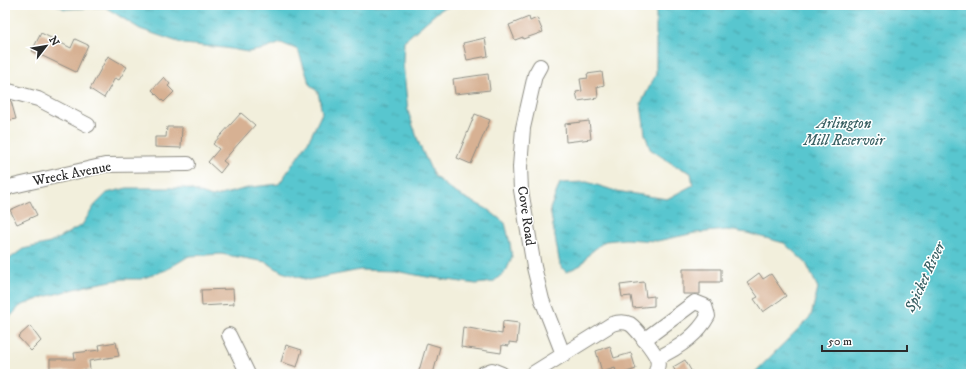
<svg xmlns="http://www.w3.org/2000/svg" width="976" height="379" viewBox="0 0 976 379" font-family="'IM FELL DW Pica',serif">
<defs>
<pattern id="water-ripples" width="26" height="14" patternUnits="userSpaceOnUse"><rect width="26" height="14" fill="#59c6cf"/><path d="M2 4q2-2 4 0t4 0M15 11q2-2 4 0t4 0" fill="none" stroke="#4aa1a8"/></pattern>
</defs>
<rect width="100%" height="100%" fill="#fff"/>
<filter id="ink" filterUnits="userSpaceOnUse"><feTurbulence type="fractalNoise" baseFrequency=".025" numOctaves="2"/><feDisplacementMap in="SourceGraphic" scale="8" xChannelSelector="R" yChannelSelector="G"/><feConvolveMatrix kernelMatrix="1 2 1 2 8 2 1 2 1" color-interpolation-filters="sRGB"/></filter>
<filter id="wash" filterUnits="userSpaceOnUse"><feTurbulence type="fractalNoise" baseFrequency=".012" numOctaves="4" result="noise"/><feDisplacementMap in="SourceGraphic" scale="16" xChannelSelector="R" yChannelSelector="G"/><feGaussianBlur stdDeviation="0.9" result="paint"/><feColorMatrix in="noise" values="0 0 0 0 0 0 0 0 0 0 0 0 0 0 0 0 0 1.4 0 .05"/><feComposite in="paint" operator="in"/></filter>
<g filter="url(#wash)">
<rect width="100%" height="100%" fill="#f2efdc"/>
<g fill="url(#water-ripples)" stroke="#42787d">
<path d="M57,5h400l-16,4 -37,32 -1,22 5,48 12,35 14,30 20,16 33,17 18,14 5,20 2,15 -6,13 -13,11 -17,2 -49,-7 -32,-6 -35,-1 -52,10 -26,-8 -16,-10 -45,-8 -32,2 -23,14 -25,9h-18l-33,6 -46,12 -24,9 -10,11 -5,1v-56l18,-13 27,-6 32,-18 13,-20 12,-12 20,-5h59l26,9 40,-10 27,-3 29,-42 14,-29 -4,-21 -8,-7 -12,-35 -17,-7 -16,6 -17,3 -23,-4 -41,-4 -44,-15 -35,-22 -40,2z"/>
<path d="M656,5h315v369h-218l58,-58 7,-28 -12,-25 -22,-20 -37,-10 -20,-3 -32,3 -38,8 -32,-2 -20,2 -15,12 -9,12 -15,7 -6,-7 -10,-56 10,-26 27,-1 29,9 51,8 26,-14 -2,-12 -17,-8 -24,-16 -5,-15 -4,-31 15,-29z"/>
</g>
<g id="blocks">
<g fill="#d7b193">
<path d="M529,17l1,4 7,-3 6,14 -20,7v-2l-8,3 -6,-15z"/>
<path d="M41,33l30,15 4,-9 13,6 -12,27 -44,-21z"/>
<path d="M485,38l3,18 -21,4 -4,-17z"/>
<path d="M108,56l19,11 -8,13 -4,-2 -11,20 -14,-9z"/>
<path d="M602,72l2,13 -7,2 1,11 -20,3 -2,-9 6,-1 -2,-12 8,-1 -1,-4z"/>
<path d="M488,74l2,16 -35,4 -2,-15z"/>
<path d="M164,77l6,7 -2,2 6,6 -10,10 -12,-12z"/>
<path d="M5,99l6,2 5,18 -11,2z"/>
<path d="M241,113l14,12 -32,36 4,3 -7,9 -12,-11 11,-13 -6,-5z"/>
<path d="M475,114l15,6 -19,44 -14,-6z"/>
<path d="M589,121l2,18 -25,3 -1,-18z"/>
<path d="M167,127h15l-1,21 -26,-1v-10h11z"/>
<path d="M30,201l7,14 -20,9 -7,-14z"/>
<path d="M683,269h38v13h-21v12h-17z"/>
<path d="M759,273l4,6 8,-5 15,22 -23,16 -9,-13 4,-2 -11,-15z"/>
<path d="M644,282l2,15 8,-1v10l-21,2 -2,-12 -9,1 -2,-12z"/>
<path d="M233,289l1,15 -32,2 -1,-16z"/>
<path d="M503,321l16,2 -2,20 -8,-1v4l-7,-1 -1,8 -40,-6 2,-20 39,7z"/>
<path d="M30,326l11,15 -10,10 -13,-14z"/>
<path d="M116,342l3,14 -30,5 1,9 -40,2v-13h25l-1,-6 26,-3 -1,-5z"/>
<path d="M427,343l13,4 -7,27h-15z"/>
<path d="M286,345l16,5 -5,17 -16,-5z"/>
<path d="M610,346l4,12 17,-5 5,16 -15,5h-4l-2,-6 -13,4 -6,-21z"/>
<path d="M685,360l8,14h-16l-4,-7z"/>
</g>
</g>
</g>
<g filter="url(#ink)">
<use href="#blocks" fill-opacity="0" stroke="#8e8d84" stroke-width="1"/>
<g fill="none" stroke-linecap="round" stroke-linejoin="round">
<g stroke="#8e8d84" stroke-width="16">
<g id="minor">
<path d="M540,66l-5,9 -12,53 -3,39 1,23 13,77 8,33 21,54"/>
<path d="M5,90l33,9 50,26"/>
<path d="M5,190l4,-3 96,-22 83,-1"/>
<path d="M229,335l19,39"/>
<path d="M644,340l51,-38 10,4 3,10c-11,20 -31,33 -51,42"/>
<path d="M482,374l10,-4 10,4"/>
<path d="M532,374l80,-50c6,-2 12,-3 18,0 6,4 25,28 27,35 2,5 0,10 -2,15"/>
</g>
</g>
<use href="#minor" stroke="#fff" stroke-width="14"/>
</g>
</g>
<g text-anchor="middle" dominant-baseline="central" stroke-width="3" stroke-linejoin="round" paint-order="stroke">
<g font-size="14" fill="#2b2b2b" stroke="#fff">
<text transform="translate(72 174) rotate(-11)">Wreck Avenue</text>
<text transform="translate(526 216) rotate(82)">Cove Road</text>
</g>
<g font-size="15" font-style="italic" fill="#3b6164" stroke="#fff">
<text x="844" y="123">Arlington<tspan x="844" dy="17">Mill Reservoir</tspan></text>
<text transform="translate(925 277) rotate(-65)">Spicket River</text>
</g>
</g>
<rect width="976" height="379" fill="none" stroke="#fff" stroke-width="20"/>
<g transform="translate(46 46) rotate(59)" stroke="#ffffff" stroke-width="3" paint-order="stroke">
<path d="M0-3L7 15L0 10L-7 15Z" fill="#2b2b2b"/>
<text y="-6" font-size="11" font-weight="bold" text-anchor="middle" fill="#2b2b2b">N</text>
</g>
<path d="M822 345v6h85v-6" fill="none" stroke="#2b2b2b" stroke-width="2"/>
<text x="828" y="345" font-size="12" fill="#2b2b2b" stroke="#ffffff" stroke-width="3" paint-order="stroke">50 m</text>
</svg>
